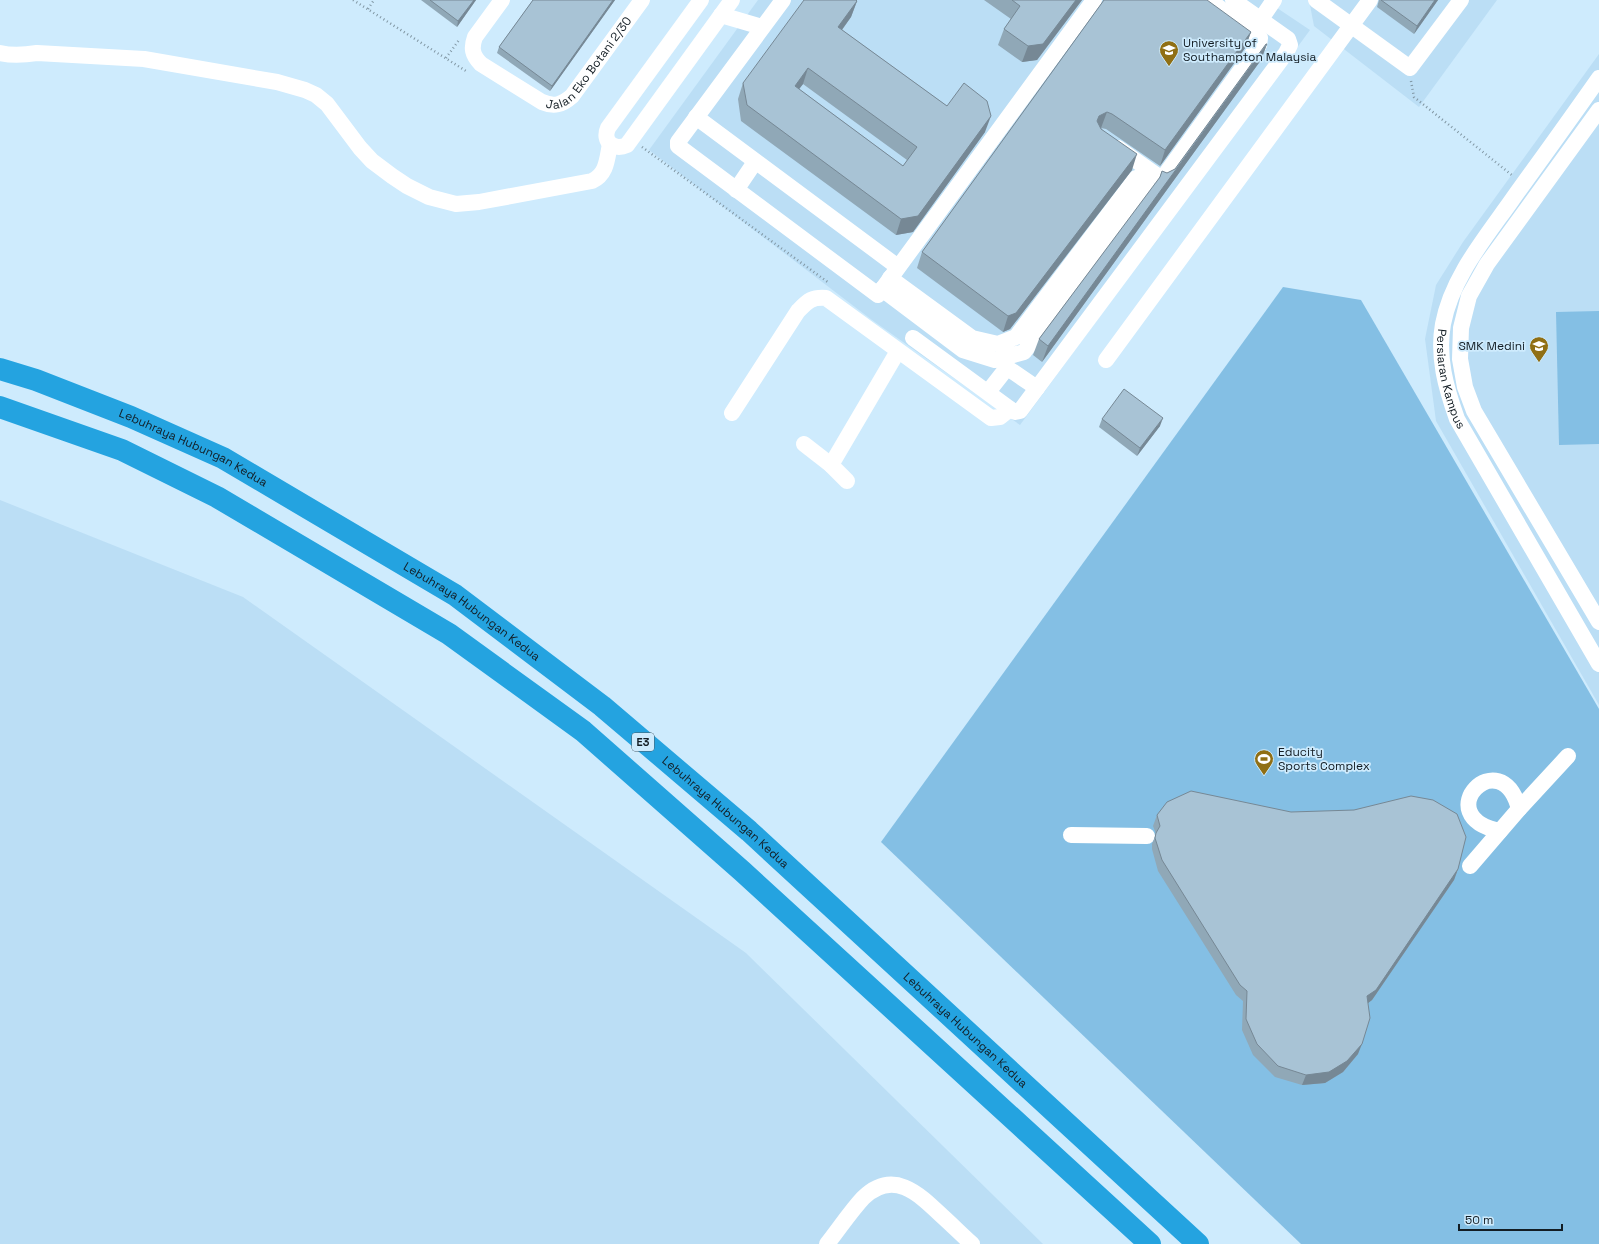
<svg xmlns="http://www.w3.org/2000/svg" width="1599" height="1244" viewBox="0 0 1599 1244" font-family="'Space Grotesk',sans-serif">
<rect width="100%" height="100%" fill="#ceebfd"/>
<g fill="#bbdef5">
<path d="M758,0h507l45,30 -290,395 -148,-105 -223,-170z"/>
<path d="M1309,0h188l-78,107 -105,-81z"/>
<path d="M1599,54v651l-163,-284 -11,-82 11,-54 27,-43z"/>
<path d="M0,500l243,97 503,356 297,291h-1043z"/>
</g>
<g fill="#84bfe4">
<path d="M1283,287l78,13 238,409v535h-298l-420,-402z"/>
<path d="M1599,311v133l-40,1 -3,-133z"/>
</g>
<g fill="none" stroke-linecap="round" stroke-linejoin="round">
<g stroke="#8197a4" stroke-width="2.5" stroke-dasharray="1 3" stroke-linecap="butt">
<path d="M353,0l113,71"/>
<path d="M368,9l6,-9"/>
<path d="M446,58l13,-18"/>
<path d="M1411,81l3,16 99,79"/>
<path d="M642,147l187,136"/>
</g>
<g stroke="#fff" stroke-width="16">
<path id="s1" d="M502,0l-27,37c-4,11 -3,18 6,27l61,38c12,5 20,3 30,-6l70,-96"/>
<path d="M701,0l-93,128c-6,14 6,23 19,17l105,-145"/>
<path d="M783,0l-105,142v4l200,149 216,-295"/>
<path d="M1316,0l94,68 51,-68"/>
<path d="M721,15l41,12"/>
<path d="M1261,19l13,-19"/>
<path d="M0,53c13,3 24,2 37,0l107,6 133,23 28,8 11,5 11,9 33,44 12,13 20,15 15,10 22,11 27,7 23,-2 113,-21c15,-7 15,-22 18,-37"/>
<path id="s2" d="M1599,78c-28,40 -57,80 -85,119 -27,39 -62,79 -71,127 -6,33 3,64 14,95l142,245"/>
<path d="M1599,110l-112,154 -18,32 -8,32 -1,31 5,28 9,24 125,211"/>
<path d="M696,117l202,150"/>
<path d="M1118,148l44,31 97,-134 1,-7 -51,-38"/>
<path d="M736,190l19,-28"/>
<path d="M882,289l81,61 32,10 29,-8 123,-165 -11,-9 -120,159 -18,7 -26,-6 -82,-60"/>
<path d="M913,338l97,71 5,3 5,-1 266,-358 4,-8 -2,-6 -55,-39"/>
<path d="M1106,360l264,-360"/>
<path d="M988,392l18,-23h3l28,19"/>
<path d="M732,413l66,-102c10,-10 13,-14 28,-13l165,120 9,-1 10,-8"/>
<path d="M804,444l27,21 16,16"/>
<path d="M831,465l67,-114"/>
<path d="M1500,831c-73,-15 1,-91 19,-22"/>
<path d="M1071,835l76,1"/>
<path d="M1470,866l49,-57 49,-53"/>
<path d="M827,1244c12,-15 23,-32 36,-46 30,-29 55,-5 78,17 10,9 20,19 31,29"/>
</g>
<g stroke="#24a3e0" stroke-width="22">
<path id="s3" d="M0,369l36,11 95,37 92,41 232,137 147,111 147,125 449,413"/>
<path d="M0,407l122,43 95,47 232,137 134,97 159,140 408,373"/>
</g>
</g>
<g fill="#90a8b7" fill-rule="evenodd">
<path d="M421,0h55l-19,27z"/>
<path d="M533,0h82l-65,91 -53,-38 2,-6z"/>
<path d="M984,0h98l-45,60 -15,2 -24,-17 6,-16 7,-10z"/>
<path d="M1104,0l147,32 -6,16 -85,118 -54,-37 -5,-1 31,42 -122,159 -7,3 -86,-64 5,-16z"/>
<path d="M1379,0h59l-24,34 -37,-27z"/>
<path d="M857,1l-6,16 -9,13 105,76 38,26 -72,100 -17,3 -155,-114 -3,-22 5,-16zM803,84l104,76 -4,6 -104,-77z"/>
<path d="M1267,44l-6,16 -219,302 -9,-7 6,-16 120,-160 3,-8 5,2 8,-4z"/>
<path d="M1102,419l58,7 -23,30 -38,-29z"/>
<path d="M1157,815l301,54 -4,11 -82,120 -4,3 -10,51 -15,18 -18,11 -23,2 -27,-8 -22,-22 -11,-25 1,-29 -7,-6 -78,-124 -6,-22v-5l4,-10 -3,-8z"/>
</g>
<g fill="#768895">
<path d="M474,0h2l-19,27 1,-6z"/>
<path d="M613,0h2l-65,91 2,-5z"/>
<path d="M1076,0h6l-45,60 -15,2 6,-16z"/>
<path d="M1435,0h3l-24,34 3,-8z"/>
<path d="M857,1l-6,16 -18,25 5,-15z"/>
<path d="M1251,32l-6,16 -85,118 5,-16z"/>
<path d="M1267,44l-6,16 -219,302 6,-16z"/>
<path d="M808,68l-5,16 -14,18 6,-16z"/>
<path d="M1107,112l-6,16 -8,3 6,-15z"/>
<path d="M991,116l-6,16 -72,100 -17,3 5,-16z"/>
<path d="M1137,154l-5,16 -122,159 -7,3 5,-16z"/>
<path d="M1163,418l-3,8 -23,30 3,-8z"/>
<path d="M1458,869l-4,11 -82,120 -9,7 4,-11z"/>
<path d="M1362,1044l-4,10 -15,18 -18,11 -23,2 4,-10z"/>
</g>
<g fill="#a8c3d5" stroke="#768895" fill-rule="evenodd">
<path d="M430,0h44l-16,21z"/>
<path d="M533,0h80l-61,86 -53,-39z"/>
<path d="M804,0h52l1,1 -19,26 109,79 17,-23 23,18 4,15 -73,100 -17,3 -154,-114 -4,-22zM808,68l109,79 -14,19 -108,-80z"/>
<path d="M1012,0h64l-33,44 -15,2 -24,-17 16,-23z"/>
<path d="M1104,0h103l44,32 -86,118 -53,-36 -5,-2 -8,4 -2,5 4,8 36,25 -121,159 -8,3 -86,-64z"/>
<path d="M1381,0h54l-18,26z"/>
<path d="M1266,44h1l-219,302 -9,-7 121,-162 2,-6 5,2 8,-4z"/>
<path d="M1124,389l39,29 -23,30 -38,-29z"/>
<path d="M1191,791l100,21 63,-2 57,-14 22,4 24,14 9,23 -8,32 -82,121 -9,6 3,22 -8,26 -15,17 -18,11 -23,3 -28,-9 -21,-22 -11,-25 1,-28 -7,-6 -78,-125 -7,-22 1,-5 4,-7 -3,-11 10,-13z"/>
</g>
<defs>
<g id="university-pin" transform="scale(1)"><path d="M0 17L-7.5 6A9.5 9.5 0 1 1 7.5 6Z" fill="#906f14" stroke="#ceebfd"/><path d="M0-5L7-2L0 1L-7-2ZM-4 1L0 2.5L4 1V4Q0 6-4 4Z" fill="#fff"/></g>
<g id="school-pin" transform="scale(1)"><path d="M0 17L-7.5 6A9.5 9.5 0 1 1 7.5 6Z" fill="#906f14" stroke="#ceebfd"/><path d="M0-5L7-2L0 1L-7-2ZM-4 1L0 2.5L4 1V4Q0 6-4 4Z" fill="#fff"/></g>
<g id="stadium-pin" transform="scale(1)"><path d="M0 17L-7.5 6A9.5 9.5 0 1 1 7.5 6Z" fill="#906f14" stroke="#ceebfd"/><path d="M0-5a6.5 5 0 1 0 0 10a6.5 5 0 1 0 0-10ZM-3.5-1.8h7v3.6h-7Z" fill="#fff"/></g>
</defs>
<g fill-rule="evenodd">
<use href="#university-pin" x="1169" y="50"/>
<use href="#school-pin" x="1539" y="346"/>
<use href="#stadium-pin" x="1264" y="759"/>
</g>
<g text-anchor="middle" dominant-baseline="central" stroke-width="3.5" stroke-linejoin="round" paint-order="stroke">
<rect fill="#ceebfd" stroke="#4b5b65" stroke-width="1" x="632" y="733" width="22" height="18" rx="3"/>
<g font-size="11" font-weight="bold" fill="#131d24">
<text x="643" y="742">E3</text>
</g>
<g font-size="12" fill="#131d24" stroke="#ceebfd" text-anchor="start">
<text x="1183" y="43">University of<tspan x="1183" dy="14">Southampton Malaysia</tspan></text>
<text x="1525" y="346" text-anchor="end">SMK Medini</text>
<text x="1278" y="752">Educity<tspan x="1278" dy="14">Sports Complex</tspan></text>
</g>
<g font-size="12" fill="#131d24" stroke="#ceebfd">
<text stroke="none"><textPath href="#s1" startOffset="214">Jalan Eko Botani 2/30</textPath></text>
<text stroke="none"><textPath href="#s2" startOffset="349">Persiaran Kampus</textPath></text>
<text stroke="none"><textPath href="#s3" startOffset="209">Lebuhraya Hubungan Kedua</textPath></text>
<text stroke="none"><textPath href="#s3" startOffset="533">Lebuhraya Hubungan Kedua</textPath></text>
<text stroke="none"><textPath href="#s3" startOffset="857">Lebuhraya Hubungan Kedua</textPath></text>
<text stroke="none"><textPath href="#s3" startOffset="1181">Lebuhraya Hubungan Kedua</textPath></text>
</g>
</g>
<path d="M1459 1224v6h103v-6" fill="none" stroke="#131d24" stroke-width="2"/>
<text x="1465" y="1224" font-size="12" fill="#131d24" stroke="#ceebfd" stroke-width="3" paint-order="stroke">50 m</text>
</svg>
